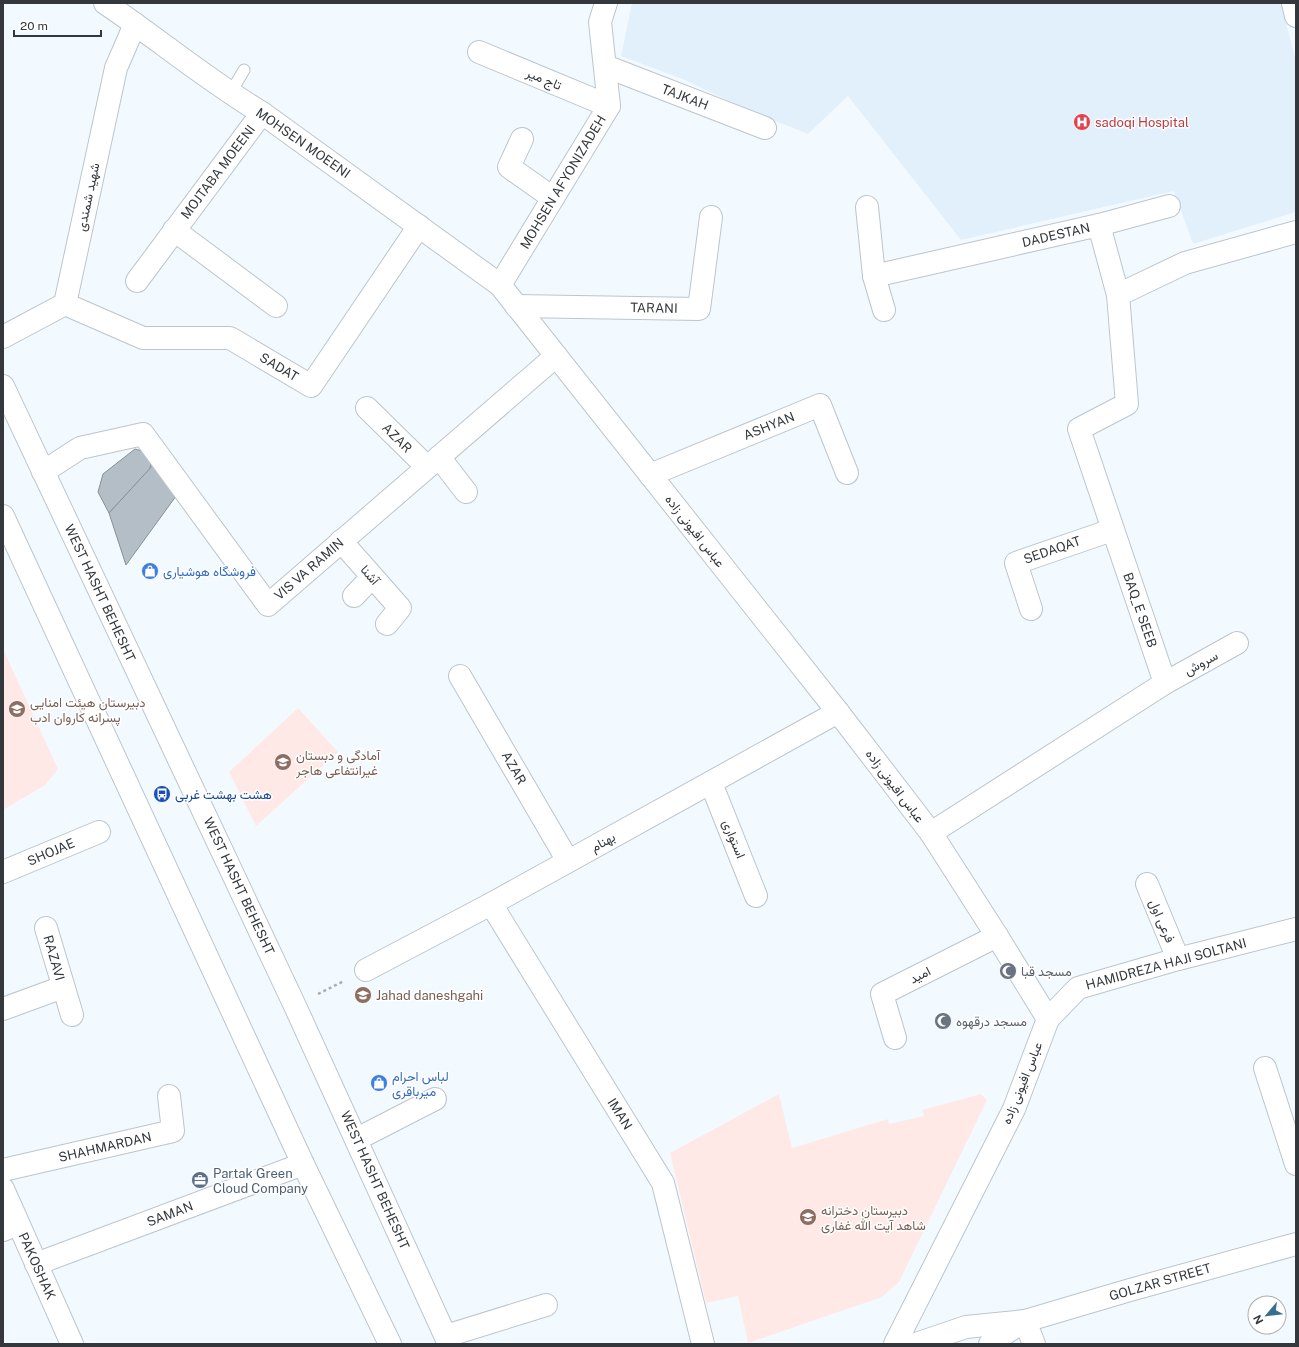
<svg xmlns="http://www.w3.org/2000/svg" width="1299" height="1347" viewBox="0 0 1299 1347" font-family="'Public Sans',Vazirmatn,sans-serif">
<rect width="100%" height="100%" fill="#f3faff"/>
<path fill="#e2f0fb" d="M632,3h649l15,58v151l-103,32 -19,-53 -213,49 -113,-144 -40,38 -60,-24 -63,-30 -64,-24z"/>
<g fill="#ffe9e7">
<path d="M3,649l55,120 -13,16 -42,25z"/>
<path d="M298,708l40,44 -82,74 -27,-54z"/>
<path d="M779,1094l13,54 96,-29 1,5 35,-8 -2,-6 59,-16 6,6 -88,182 -17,15 -134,46 -10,-47 -32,7 -36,-150z"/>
</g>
<g fill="#b3bec6" stroke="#869098">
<path d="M135,449l7,2 9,10 -1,8 -41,44 -11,-21 5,-18z"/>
<path d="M154,464l25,28 -53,73 -17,-52z"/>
</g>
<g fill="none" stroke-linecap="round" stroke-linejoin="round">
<g stroke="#bbc5cd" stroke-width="13">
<path id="lane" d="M230,94l14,-24"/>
</g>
<g stroke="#bbc5cd" stroke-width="24">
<g id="street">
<path d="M105,3c53,36 102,77 157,110l238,172 338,427 93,121 66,103 51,83 -34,90 -119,235"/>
<path d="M1293,3l3,13"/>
<path d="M479,52l130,54"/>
<path d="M605,66l160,62"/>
<path d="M522,139l-13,28 44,31"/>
<path d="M867,207l7,69 10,34"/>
<path d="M1099,225l70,-19"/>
<path d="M174,230l102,76"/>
<path d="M874,276l225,-51 19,70 9,109 -48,25 86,254 -234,150"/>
<path d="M137,281l125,-168"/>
<path d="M500,285l109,-179 -9,-84 6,-19"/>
<path d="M1118,295l67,-32 111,-31"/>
<path d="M65,304l78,34h87l81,48 108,-160"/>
<path d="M516,306l183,3 12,-92"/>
<path d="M3,337l62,-33 51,-236 19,-44"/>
<path d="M367,408l60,59"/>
<path d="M439,457l27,35"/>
<path d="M43,472l37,-24 63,-14 125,171 288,-249"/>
<path d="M650,475l170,-70 27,68"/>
<path d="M341,541l59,67 -13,16"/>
<path d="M354,596l18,-19"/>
<path d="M1031,609l-15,-46 96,-33"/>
<path d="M460,676l108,185"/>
<path d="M1165,683l72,-40"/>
<path d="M711,783l45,113"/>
<path d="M3,872l96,-40"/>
<path d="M1147,884l31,75"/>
<path d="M491,904l172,279 40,161"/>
<path d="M46,928l26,87"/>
<path d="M366,970l125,-66 347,-192"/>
<path d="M3,1009l60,-22"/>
<path d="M1048,1019l30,-31 100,-29 118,-30"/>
<path d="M895,1038l-13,-44 115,-58"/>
<path d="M1265,1068l31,96"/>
<path d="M357,1139l78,-40"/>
<path d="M3,1170l170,-39 -4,-35"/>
<path d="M3,1230l15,-6"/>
<path d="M36,1264l267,-100"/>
<path d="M1025,1321l9,23"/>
<path d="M446,1336l100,-31"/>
</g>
</g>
<g stroke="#bbc5cd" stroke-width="24">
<g id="secondary">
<path d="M3,386l292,620 154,338"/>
<path d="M3,516l300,648 87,180"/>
<path d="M3,1189l69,155"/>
<path d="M916,1344l50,-17 59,-6 105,-31 166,-46"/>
<path d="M990,1344l32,-22"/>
</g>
</g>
<path stroke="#a8adb2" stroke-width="2.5" stroke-dasharray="3 3" stroke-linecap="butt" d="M318,994l26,-13"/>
<use href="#lane" stroke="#fff" stroke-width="11"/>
<use href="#street" stroke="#fff" stroke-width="22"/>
<use href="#secondary" stroke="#fff" stroke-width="22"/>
</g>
<defs>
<g id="hospital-disc" transform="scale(0.9)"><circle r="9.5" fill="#e0444e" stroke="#fff"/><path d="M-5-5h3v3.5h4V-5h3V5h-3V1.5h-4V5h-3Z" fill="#fff"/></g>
<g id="shop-disc" transform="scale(0.9)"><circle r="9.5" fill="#3f7fe0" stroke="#fff"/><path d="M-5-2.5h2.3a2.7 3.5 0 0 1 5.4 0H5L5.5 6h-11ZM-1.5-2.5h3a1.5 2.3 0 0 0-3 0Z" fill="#fff"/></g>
<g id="school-disc" transform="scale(0.9)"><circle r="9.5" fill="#8d6e63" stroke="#fff"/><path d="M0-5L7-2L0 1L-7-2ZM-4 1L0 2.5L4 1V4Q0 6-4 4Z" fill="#fff"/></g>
<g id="bus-disc" transform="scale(0.9)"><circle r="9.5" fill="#1a4fb4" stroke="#fff"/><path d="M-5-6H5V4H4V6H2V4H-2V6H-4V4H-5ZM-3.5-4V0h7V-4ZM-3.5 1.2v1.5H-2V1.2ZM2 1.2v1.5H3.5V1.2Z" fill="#fff"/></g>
<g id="mosque-disc" transform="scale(0.9)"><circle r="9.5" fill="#6b7280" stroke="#fff"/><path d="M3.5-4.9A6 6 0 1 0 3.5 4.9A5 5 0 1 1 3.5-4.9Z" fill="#fff"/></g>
<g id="office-disc" transform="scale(0.9)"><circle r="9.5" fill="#5c6f8a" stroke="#fff"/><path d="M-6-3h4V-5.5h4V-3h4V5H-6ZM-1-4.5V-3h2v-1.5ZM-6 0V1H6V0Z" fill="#fff"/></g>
</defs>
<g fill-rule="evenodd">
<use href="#hospital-disc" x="1082" y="122"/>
<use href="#shop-disc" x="150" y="571"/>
<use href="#school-disc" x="17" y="709"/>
<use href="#school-disc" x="283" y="762"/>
<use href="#bus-disc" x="162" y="794"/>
<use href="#mosque-disc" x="1008" y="971"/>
<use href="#school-disc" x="363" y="995"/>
<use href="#mosque-disc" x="943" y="1021"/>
<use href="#shop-disc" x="379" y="1083"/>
<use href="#office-disc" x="200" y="1180"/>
<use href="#school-disc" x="808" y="1217"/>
</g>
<g text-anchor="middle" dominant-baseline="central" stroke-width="3" stroke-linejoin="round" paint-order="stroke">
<g font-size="13" fill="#34383c" stroke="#fff">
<text transform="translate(544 79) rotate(23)">تاج میر</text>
<text transform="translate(685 97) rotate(21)">TAJKAH</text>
<text transform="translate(303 143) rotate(35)">MOHSEN MOEENI</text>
<text transform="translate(218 172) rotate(-53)">MOJTABA MOEENI</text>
<text transform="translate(563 182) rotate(-59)">MOHSEN AFYONIZADEH</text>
<text transform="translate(88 197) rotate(-78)">شهید شمندی</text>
<text transform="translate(1056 235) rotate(-13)">DADESTAN</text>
<text transform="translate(654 308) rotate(1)">TARANI</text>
<text transform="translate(279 367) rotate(31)">SADAT</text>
<text transform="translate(769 426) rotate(-22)">ASHYAN</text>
<text transform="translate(397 438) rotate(45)">AZAR</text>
<text transform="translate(695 531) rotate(52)">عباس افیونی زاده</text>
<text transform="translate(1052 550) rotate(-19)">SEDAQAT</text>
<text transform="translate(309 569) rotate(-41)">VIS VA RAMIN</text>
<text transform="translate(370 575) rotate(49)">آشنا</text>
<text transform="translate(100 593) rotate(65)">WEST HASHT BEHESHT</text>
<text transform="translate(1140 610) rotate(71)">BAQ_E SEEB</text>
<text transform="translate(1201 663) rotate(-29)">سروش</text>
<text transform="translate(514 768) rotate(60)">AZAR</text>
<text transform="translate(895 786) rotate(53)">عباس افیونی زاده</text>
<text transform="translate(734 839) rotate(68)">استواری</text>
<text transform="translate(603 842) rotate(-29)">بهنام</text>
<text transform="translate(51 852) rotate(-23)">SHOJAE</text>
<text transform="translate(239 886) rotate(65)">WEST HASHT BEHESHT</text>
<text transform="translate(1162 921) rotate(67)">فرعی اول</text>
<text transform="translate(54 958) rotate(74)">RAZAVI</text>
<text transform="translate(1166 964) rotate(-15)">HAMIDREZA HAJI SOLTANI</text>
<text transform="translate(920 975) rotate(-27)">امید</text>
<text transform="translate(1022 1083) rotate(-68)">عباس افیونی زاده</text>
<text transform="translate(620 1114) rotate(58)">IMAN</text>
<text transform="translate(105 1147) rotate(-13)">SHAHMARDAN</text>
<text transform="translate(375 1180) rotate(66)">WEST HASHT BEHESHT</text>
<text transform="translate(170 1214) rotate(-21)">SAMAN</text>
<text transform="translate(37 1266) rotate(66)">PAKOSHAK</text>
<text transform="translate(1160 1282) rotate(-16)">GOLZAR STREET</text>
</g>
<g font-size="13" fill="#be3a42" stroke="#fff" text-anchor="start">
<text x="1095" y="122">sadoqi Hospital</text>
</g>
<g font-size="13" fill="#366cbe" stroke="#fff" text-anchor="start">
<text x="163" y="571">فروشگاه هوشیاری</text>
<text x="392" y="1076">لباس احرام<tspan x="392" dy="15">میرباقری</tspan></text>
</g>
<g font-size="13" fill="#785e54" stroke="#fff" text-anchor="start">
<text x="30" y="702">دبیرستان هیئت امنایی<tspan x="30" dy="15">پسرانه کاروان ادب</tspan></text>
<text x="296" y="755">آمادگی و دبستان<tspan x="296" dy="15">غیرانتفاعی هاجر</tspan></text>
<text x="376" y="995">Jahad daneshgahi</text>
<text x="821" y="1210">دبیرستان دخترانه<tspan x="821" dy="15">شاهد آیت الله غفاری</tspan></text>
</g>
<g font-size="13" fill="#164399" stroke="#fff" text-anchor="start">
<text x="175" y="794">هشت بهشت غربی</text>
</g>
<g font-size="13" fill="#5b616d" stroke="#fff" text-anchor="start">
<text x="1021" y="971">مسجد قبا</text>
<text x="956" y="1021">مسجد درقهوه</text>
</g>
<g font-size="13" fill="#4e5e75" stroke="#fff" text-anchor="start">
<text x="213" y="1173">Partak Green<tspan x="213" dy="15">Cloud Company</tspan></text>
</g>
</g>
<rect width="1299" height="1347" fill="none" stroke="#34383c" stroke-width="8"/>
<g transform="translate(1267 1315) rotate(242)"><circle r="19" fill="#ffffff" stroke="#aeafb1"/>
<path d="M0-3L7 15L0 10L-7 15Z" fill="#386f8a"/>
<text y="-6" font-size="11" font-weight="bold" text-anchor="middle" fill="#34383c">N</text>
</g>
<path d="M14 30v6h87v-6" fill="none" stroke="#34383c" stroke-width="2"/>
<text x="20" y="30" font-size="12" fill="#34383c" stroke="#ffffff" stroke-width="3" paint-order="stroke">20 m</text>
</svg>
